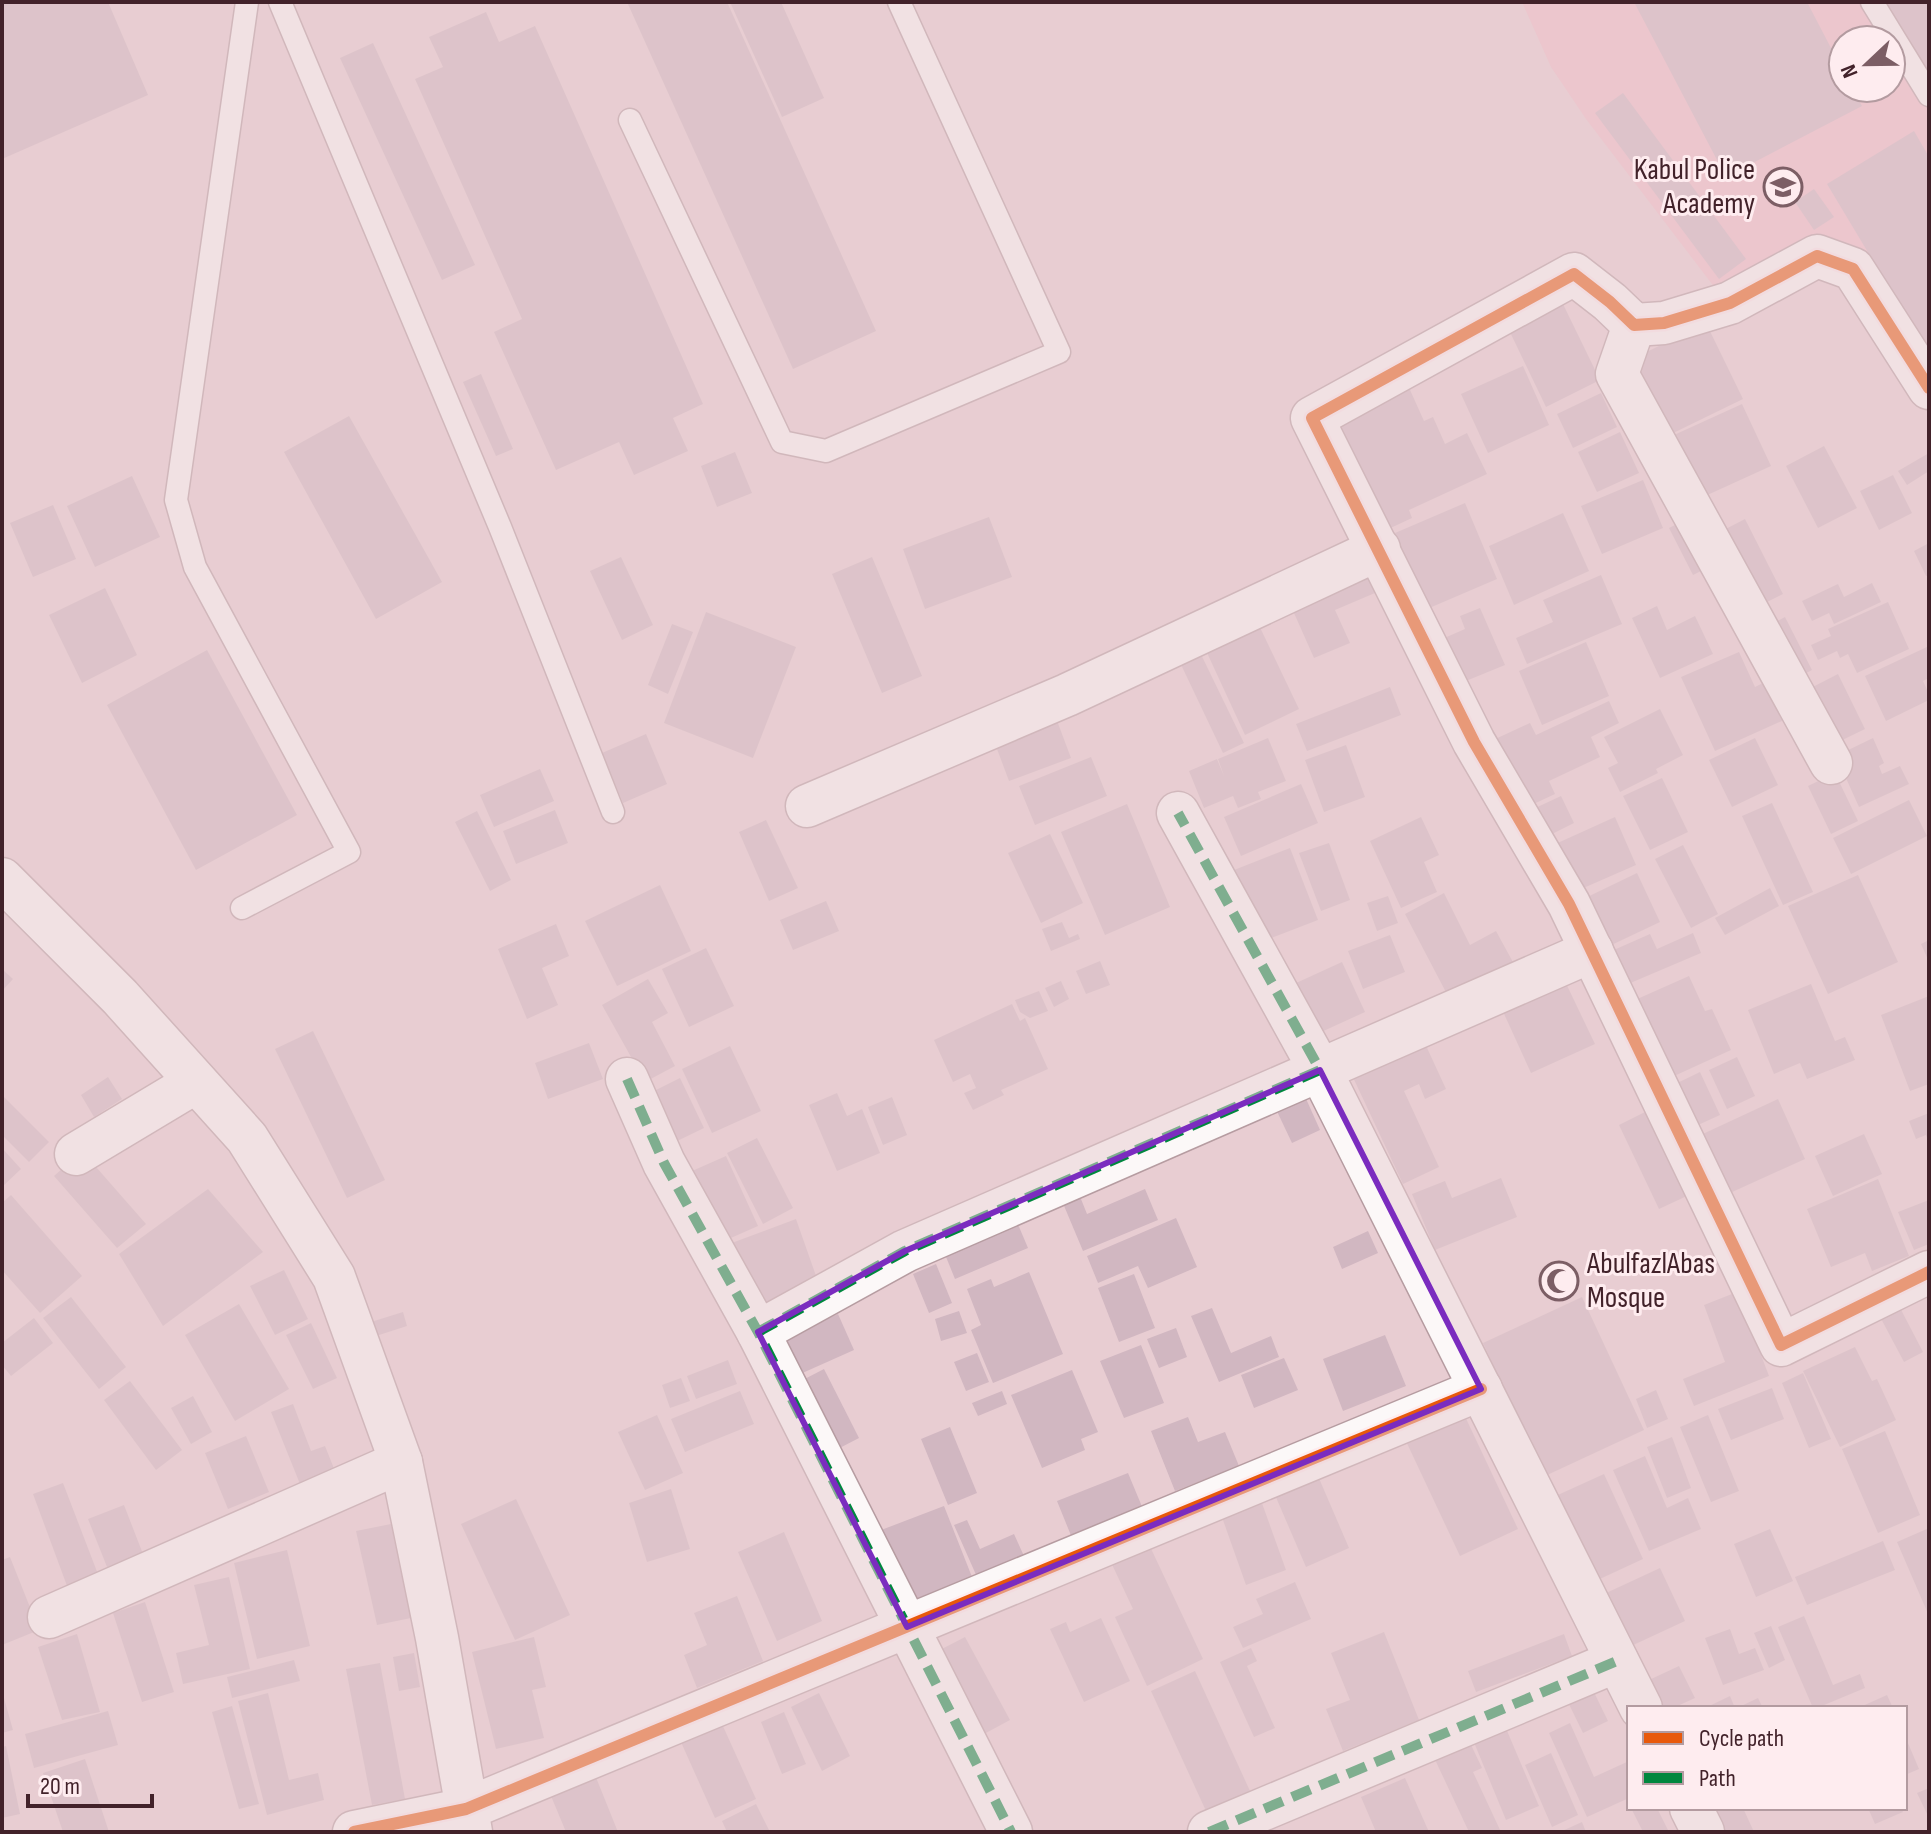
<svg xmlns="http://www.w3.org/2000/svg" width="1931" height="1834" viewBox="0 0 1931 1834" font-family="'Sofia Sans Condensed',sans-serif">
<rect width="100%" height="100%" fill="#e8cdd2"/>
<path fill="#f1bcc8" fill-rule="evenodd" d="M1522,2h407v386l-76,-119 -138,19 -129,-169 -35,-52zM1843,40h48v48h-48z"/>
<g fill="#d1b7c1">
<path d="M2,2h106l40,93 -146,64z"/>
<path d="M627,2h100l149,329 -83,38z"/>
<path d="M730,2h51l43,96 -42,19z"/>
<path d="M1634,2h173l36,69v17h9l10,18 -136,71z"/>
<path d="M1880,2h49v70l-6,3z"/>
<path d="M486,12l13,30 36,-16 168,378 -30,14 15,33 -54,24 -15,-33 -63,28 -62,-138 28,-13 -107,-240 28,-12 -14,-30z"/>
<path d="M373,43l102,222 -33,15 -102,-222z"/>
<path d="M1623,93l123,166 -27,20 -124,-166z"/>
<path d="M1914,131l15,26v197l-102,-170z"/>
<path d="M1814,189l20,28 -20,13 -19,-28z"/>
<path d="M1562,302l38,78 -54,27 -38,-79z"/>
<path d="M1706,323l37,76 -80,39 -37,-76z"/>
<path d="M1523,366l26,59 -61,28 -27,-59z"/>
<path d="M481,374l32,75 -17,7 -33,-74z"/>
<path d="M1406,381l18,40 9,-4 12,27 22,-11 20,41 -78,36 3,8 -30,14 -54,-115z"/>
<path d="M1601,393l16,34 -44,21 -16,-34z"/>
<path d="M1742,404l29,62 -79,36 -29,-62z"/>
<path d="M349,416l93,166 -66,37 -92,-167z"/>
<path d="M1620,432l19,41 -42,19 -19,-40z"/>
<path d="M1824,446l33,62 -39,20 -32,-62z"/>
<path d="M735,452l17,41 -35,14 -16,-41z"/>
<path d="M1929,453v18l-22,14 -9,-14z"/>
<path d="M1893,475l19,38 -33,17 -19,-39z"/>
<path d="M132,476l28,61 -65,30 -28,-61z"/>
<path d="M1643,480l20,48 -61,26 -21,-48z"/>
<path d="M1465,503l32,76 -84,36 -32,-76z"/>
<path d="M53,505l23,54 -43,18 -23,-54z"/>
<path d="M1563,513l26,58 -75,34 -25,-59z"/>
<path d="M989,517l23,60 -87,32 -22,-60z"/>
<path d="M1691,517l24,47 -22,11 -24,-47z"/>
<path d="M1745,519l38,75 -30,15 -37,-75z"/>
<path d="M1929,543v32l-3,1 -12,-25z"/>
<path d="M621,557l32,68 -31,15 -32,-69z"/>
<path d="M872,557l50,119 -40,17 -50,-119z"/>
<path d="M1362,562l13,31 -40,17 15,33 -36,15 -28,-63z"/>
<path d="M1601,575l21,49 -95,40 -11,-26 37,-16 -10,-22z"/>
<path d="M1872,583l9,19 -47,22 -5,-11 -17,8 -10,-20 36,-17 6,13z"/>
<path d="M105,588l32,67 -55,28 -33,-68z"/>
<path d="M1888,602l21,47 -52,24 -9,-19 -8,4 -3,-7 -19,9 -7,-15 20,-9 -3,-7z"/>
<path d="M1657,606l10,24 28,-14 18,38 -53,24 -28,-60z"/>
<path d="M1480,608l25,57 -44,18 -19,-44 23,-10 -5,-13z"/>
<path d="M706,612l90,35 -43,111 -89,-35z"/>
<path d="M1255,617l44,92 -54,26 -43,-93z"/>
<path d="M1785,617l27,53 -23,12 -27,-53z"/>
<path d="M672,624l21,8 -25,62 -20,-9z"/>
<path d="M1195,642l49,101 -21,10 -48,-101z"/>
<path d="M1586,642l23,54 -67,29 -23,-54z"/>
<path d="M1929,646v32l-6,3 6,13v6l-43,21 -21,-45z"/>
<path d="M207,650l90,165 -101,55 -89,-165z"/>
<path d="M1739,652l16,35 12,-6 17,39 -69,31 -34,-74z"/>
<path d="M1838,674l27,55 -39,19 -27,-54z"/>
<path d="M1390,687l11,28 -94,36 -11,-27z"/>
<path d="M1609,701l10,22 -28,14 9,20 -51,24 6,13 -32,15 -32,-68 39,-18 6,12z"/>
<path d="M1660,709l23,46 -27,14 2,4 -38,19 -12,-24 10,-5 -14,-26z"/>
<path d="M1053,710l18,48 -62,23 -18,-48z"/>
<path d="M646,734l21,50 -44,19 -21,-50z"/>
<path d="M1268,738l18,43 -28,11 3,7 -23,9 -5,-12 -29,12 -15,-37 28,-12 7,17 -6,-17z"/>
<path d="M1755,738l23,47 -46,22 -23,-47z"/>
<path d="M1873,738l11,25 -5,3 3,8 18,-8 9,18 -50,23 -23,-51z"/>
<path d="M1346,745l19,52 -41,15 -19,-52z"/>
<path d="M1091,757l16,39 -72,29 -16,-39z"/>
<path d="M540,769l14,32 -60,26 -14,-32z"/>
<path d="M1835,773l23,48 -27,13 -23,-48z"/>
<path d="M1662,778l26,54 -38,18 -27,-54z"/>
<path d="M1301,784l17,39 -77,33 -17,-39z"/>
<path d="M1561,796l13,27 -30,15 -13,-28z"/>
<path d="M1909,800l18,36 -76,38 -18,-36z"/>
<path d="M1772,803l41,89 -30,13 -41,-89z"/>
<path d="M1127,804l43,103 -65,28 -44,-103z"/>
<path d="M555,810l13,33 -52,21 -13,-33z"/>
<path d="M477,811l34,69 -21,11 -35,-69z"/>
<path d="M1421,817l18,38 -15,7 13,30 -36,16 -31,-67z"/>
<path d="M1615,817l21,48 -64,28 -21,-47z"/>
<path d="M766,820l32,68 -29,13 -30,-69z"/>
<path d="M1050,834l33,69 -42,20 -33,-70z"/>
<path d="M1329,843l21,57 -29,11 -22,-58z"/>
<path d="M1683,845l35,69 -27,14 -36,-69z"/>
<path d="M1290,848l28,72 -62,24 -27,-72z"/>
<path d="M1637,873l23,49 -57,27 -24,-48z"/>
<path d="M1858,875l40,87 -70,32 -40,-88z"/>
<path d="M660,885l31,66 -74,35 -32,-65z"/>
<path d="M1770,888l9,18 -54,29 -10,-17z"/>
<path d="M1444,893l26,52 26,-14 18,33 -65,34 -44,-84z"/>
<path d="M1388,896l10,27 -21,8 -10,-28z"/>
<path d="M826,901l13,30 -46,19 -13,-30z"/>
<path d="M1062,922l7,16 9,-4 2,5 -29,12 -9,-22z"/>
<path d="M556,924l13,32 -27,12 16,37 -31,14 -29,-70z"/>
<path d="M1693,933l8,20 -80,34 -14,-34 43,-19 7,15z"/>
<path d="M1390,935l15,37 -42,17 -15,-38z"/>
<path d="M1929,940v22l-8,-18z"/>
<path d="M706,948l28,58 -45,21 -27,-58z"/>
<path d="M1100,961l10,24 -24,9 -10,-23z"/>
<path d="M1342,962l23,50 -59,27 -23,-50z"/>
<path d="M2,969l11,10 -11,12z"/>
<path d="M1562,975l33,69 -64,29 -31,-68z"/>
<path d="M1689,976l16,35 7,-2 19,41 -70,32 -35,-78z"/>
<path d="M648,979l20,34 -16,9 23,44 -30,16 -43,-77z"/>
<path d="M1061,981l8,18 -15,8 -9,-19z"/>
<path d="M1811,984l24,57 10,-4 10,23 -48,19 -7,-16 -26,11 -26,-64z"/>
<path d="M1039,991l9,20 -18,7 -10,-6 -5,-12z"/>
<path d="M1929,996v88l-19,7 -29,-76z"/>
<path d="M1012,1004l8,17 5,-3 23,51 -47,21 3,5 -31,15 -9,-17 12,-5 -6,-14 -17,8 -19,-42z"/>
<path d="M313,1031l72,149 -38,18 -72,-149z"/>
<path d="M1422,1037l24,52 -21,10 -6,-15 -15,7 35,76 -36,17 -53,-113z"/>
<path d="M589,1043l14,36 -55,20 -13,-36z"/>
<path d="M730,1046l31,65 -49,22 -30,-64z"/>
<path d="M1737,1057l18,39 -28,13 -18,-39z"/>
<path d="M1700,1072l20,43 -33,15 -18,-43z"/>
<path d="M108,1077l14,22 -28,18 -13,-22z"/>
<path d="M680,1078l24,50 -33,16 -25,-49z"/>
<path d="M1303,1092l17,38 -28,13 -18,-38z"/>
<path d="M837,1093l10,23 15,-7 18,44 -43,18 -28,-66z"/>
<path d="M2,1095l47,47 -20,20 -27,-27z"/>
<path d="M892,1097l15,38 -24,10 -15,-38z"/>
<path d="M1778,1099l27,60 -86,39 -27,-59z"/>
<path d="M1649,1110l40,85 -30,14 -40,-84z"/>
<path d="M1929,1113v30l-3,-8 -10,4 -7,-18z"/>
<path d="M1864,1134l18,40 -49,22 -18,-40z"/>
<path d="M757,1138l36,70 -30,16 -36,-71z"/>
<path d="M2,1148l19,21 -19,18z"/>
<path d="M82,1151l64,73 -29,24 -63,-72z"/>
<path d="M726,1156l32,70 -43,19 -32,-70z"/>
<path d="M1501,1178l16,39 -82,33 -23,-56 33,-13 7,17z"/>
<path d="M1878,1179l31,77 -37,15 -7,-18 -34,14 -24,-58z"/>
<path d="M208,1189l55,63 -100,74 -44,-72z"/>
<path d="M1145,1189l13,31 -75,31 -21,-50 17,-7 8,20z"/>
<path d="M11,1195l71,81 -42,37 -38,-43v-67z"/>
<path d="M1929,1200v44l-15,6 -16,-38z"/>
<path d="M1176,1218l21,49 -49,21 -10,-22 -40,17 -11,-27z"/>
<path d="M796,1219l25,71 -66,24 -26,-70z"/>
<path d="M1017,1222l11,26 -73,31 -11,-27z"/>
<path d="M1368,1231l10,22 -36,16 -9,-22z"/>
<path d="M936,1264l16,39 -23,10 -16,-39z"/>
<path d="M284,1270l24,49 -33,16 -25,-49z"/>
<path d="M1029,1272l34,82 -70,29 -22,-53 10,-5 -14,-36 24,-10 3,8z"/>
<path d="M1134,1274l21,54 -36,14 -21,-54z"/>
<path d="M1737,1292l32,84 -75,30 -11,-27 42,-17 -21,-57z"/>
<path d="M71,1297l55,70 -27,22 -56,-71z"/>
<path d="M1582,1297l62,133 -99,46 -62,-133z"/>
<path d="M1897,1302l26,50 -19,10 -26,-49z"/>
<path d="M239,1304l50,85 -54,32 -50,-86z"/>
<path d="M1212,1308l19,45 40,-17 8,21 -60,25 -28,-66z"/>
<path d="M959,1311l8,22 -26,8 -6,-22z"/>
<path d="M403,1312l4,14 -31,10 -5,-14z"/>
<path d="M838,1314l16,36 -65,29 -15,-36z"/>
<path d="M34,1318l19,25 -42,33 -9,-11v-22z"/>
<path d="M311,1323l26,55 -24,11 -27,-54z"/>
<path d="M1176,1328l11,29 -28,11 -12,-29z"/>
<path d="M1385,1335l21,51 -63,25 -20,-52z"/>
<path d="M1141,1345l23,58 -40,15 -24,-57z"/>
<path d="M1855,1347l17,34 5,-2 19,41 -56,27 -37,-76z"/>
<path d="M977,1353l12,29 -23,9 -12,-29z"/>
<path d="M1284,1358l14,32 -44,18 -13,-33z"/>
<path d="M728,1360l9,24 -41,15 -9,-23z"/>
<path d="M824,1369l35,69 -29,15 -35,-69z"/>
<path d="M1072,1370l26,62 -17,7 4,11 -43,18 -31,-73z"/>
<path d="M1803,1373l28,66 -22,9 -27,-65z"/>
<path d="M681,1378l9,23 -20,7 -8,-23z"/>
<path d="M130,1381l52,69 -26,20 -52,-70z"/>
<path d="M1772,1388l12,31 -53,21 -13,-31z"/>
<path d="M1656,1390l12,29 -21,9 -11,-29z"/>
<path d="M740,1391l14,33 -69,28 -14,-33z"/>
<path d="M1002,1391l5,13 -29,12 -6,-13z"/>
<path d="M193,1396l19,36 -21,12 -20,-36z"/>
<path d="M293,1404l18,47 14,-5 10,25 -35,13 -29,-72z"/>
<path d="M1462,1410l56,119 -58,27 -56,-119z"/>
<path d="M657,1415l26,58 -38,17 -27,-58z"/>
<path d="M1708,1415l31,76 -28,11 -31,-75z"/>
<path d="M1188,1417l10,25 27,-10 14,34 -64,25 -24,-60z"/>
<path d="M950,1427l27,66 -29,12 -27,-66z"/>
<path d="M1885,1431l35,84 -42,18 -36,-84z"/>
<path d="M246,1436l23,56 -41,17 -23,-56z"/>
<path d="M1672,1437l19,51 -24,10 -20,-51z"/>
<path d="M1645,1456l22,52 21,-10 13,31 -52,22 -36,-81z"/>
<path d="M1315,1469l34,79 -43,19 -34,-79z"/>
<path d="M1128,1473l15,36 -71,29 -15,-37z"/>
<path d="M1604,1474l39,85 -54,25 -40,-85z"/>
<path d="M63,1483l38,99 -31,12 -37,-100z"/>
<path d="M671,1489l19,60 -43,13 -18,-59z"/>
<path d="M1258,1492l28,78 -40,15 -28,-79z"/>
<path d="M516,1499l54,116 -55,25 -54,-116z"/>
<path d="M124,1505l19,49 -36,13 -19,-48z"/>
<path d="M944,1506l30,76 -68,27 -30,-77z"/>
<path d="M967,1520l13,29 34,-15 10,22 -47,21 -23,-52z"/>
<path d="M391,1524l20,94 -34,7 -21,-94z"/>
<path d="M1929,1528v88l-32,-74z"/>
<path d="M1770,1529l23,52 -37,16 -22,-53z"/>
<path d="M784,1532l38,89 -45,20 -39,-89z"/>
<path d="M1146,1538l57,121 -56,27 -32,-69 18,-8 -25,-53z"/>
<path d="M1883,1541l12,29 -88,35 -12,-28z"/>
<path d="M287,1550l23,96 -53,13 -23,-96z"/>
<path d="M10,1557l29,73 -37,15v-85z"/>
<path d="M1660,1568l25,53 -56,26 -25,-53z"/>
<path d="M229,1577l21,92 -67,15 -7,-31 33,-8 -15,-60z"/>
<path d="M1295,1582l16,37 -68,29 -10,-21 30,-13 -7,-15z"/>
<path d="M737,1596l26,65 -66,27 -13,-33 23,-10 -13,-32z"/>
<path d="M145,1602l29,90 -32,10 -29,-89z"/>
<path d="M1804,1616l29,69 27,-11 5,14 -48,20h-4l-35,-81z"/>
<path d="M1101,1618l29,63 -46,21 -34,-73 16,-7 4,10z"/>
<path d="M1771,1626l14,34 -16,8 -15,-35z"/>
<path d="M1730,1629l9,25 16,-6 9,22 -41,15 -18,-47z"/>
<path d="M1384,1632l35,88 -76,31 -17,-42 24,-9 -19,-47z"/>
<path d="M77,1634l23,78 -38,8 -24,-73z"/>
<path d="M1564,1634l8,22 -96,36 -8,-21z"/>
<path d="M534,1637l12,50 -14,3 12,48 -48,11 -24,-97z"/>
<path d="M965,1637l45,83 -26,14 -46,-83z"/>
<path d="M1251,1648l6,13 -10,5 28,62 -21,9 -34,-75z"/>
<path d="M414,1653l6,34 -21,4 -6,-34z"/>
<path d="M294,1660l6,21 -68,17 -5,-21z"/>
<path d="M380,1663l25,136 -33,6 -26,-136z"/>
<path d="M1679,1666l16,32 -22,10h-12l-12,-28z"/>
<path d="M1195,1671l55,120 -44,20 -55,-120z"/>
<path d="M1589,1682l19,39 -25,12 -19,-39z"/>
<path d="M2,1691l11,39 -11,3z"/>
<path d="M268,1693l21,87 29,-7 6,27 -57,15 -29,-114z"/>
<path d="M819,1693l31,63 -28,15 -31,-64z"/>
<path d="M1887,1695l6,13h-35z"/>
<path d="M1730,1696l5,12h-30z"/>
<path d="M1758,1698l5,10h-26z"/>
<path d="M232,1706l27,98 -20,5 -27,-97z"/>
<path d="M108,1711l10,34 -84,23 -9,-34z"/>
<path d="M784,1712l22,52 -24,10 -21,-52z"/>
<path d="M717,1713l39,86 -41,19 -39,-87z"/>
<path d="M1570,1723l24,54 35,-16v37l-42,19 -38,-84z"/>
<path d="M1505,1726l34,80 -33,14 -33,-80z"/>
<path d="M1465,1732l17,36 -9,4 28,60h-32l-39,-83z"/>
<path d="M1905,1736l14,33 -14,6z"/>
<path d="M6,1746l14,68 -18,4v-71z"/>
<path d="M1551,1753l27,62 -26,12 -27,-62z"/>
<path d="M85,1759l24,73h-46l-20,-59z"/>
<path d="M591,1765l27,67h-52l-20,-48z"/>
<path d="M1405,1778l24,54h-53l-15,-35z"/>
<path d="M1929,1788v30l-12,-25z"/>
<path d="M756,1804l14,28h-43l-5,-11z"/>
<path d="M1631,1808h26l12,24h-26z"/>
<path d="M1713,1808h30l11,24h-30z"/>
<path d="M1868,1808h33l2,4 -28,12z"/>
<path d="M1582,1822l4,10h-26z"/>
</g>
<g fill="none" stroke-linecap="round" stroke-linejoin="round">
<g stroke="#b69ca1" stroke-width="25">
<g id="service">
<path d="M280,2l220,525 113,285"/>
<path d="M1872,2l57,93"/>
<path d="M630,120l152,322 44,9 233,-99 -160,-350"/>
<path d="M242,908l107,-56 -154,-285 -19,-67 71,-498"/>
</g>
</g>
<g stroke="#b69ca1" stroke-width="45">
<g id="minor">
<path d="M1634,325l-17,49 214,389"/>
<path d="M1929,388l-76,-119 -36,-13 -87,47 -66,20 -30,2 -24,-23 -36,-28 -262,144 162,324 95,162 212,441 148,-73"/>
<path d="M807,806l260,-111 312,-146"/>
<path d="M2,879l118,118 127,141 87,139 67,185 36,176 34,194"/>
<path d="M1592,951l-272,119 321,638"/>
<path d="M627,1079l37,84 94,169 253,500"/>
<path d="M76,1154l120,-72"/>
<path d="M758,1332l147,-81 415,-181 -142,-257"/>
<path d="M49,1617l352,-155"/>
<path d="M1691,1808l12,24"/>
<path d="M354,1832l112,-23 1015,-420"/>
<path d="M1209,1832l408,-171"/>
</g>
</g>
<use href="#service" stroke="#fcf8f8" stroke-width="22"/>
<use href="#minor" stroke="#fcf8f8" stroke-width="42"/>
<g stroke="#00873e" stroke-width="10" stroke-dasharray="20 10" stroke-linecap="butt">
<path d="M627,1079l37,84 94,169 253,500"/>
<path d="M758,1332l147,-81 415,-181 -142,-257"/>
<path d="M1209,1832l408,-171"/>
</g>
<g stroke="#feecef" stroke-width="17">
<g id="cycleway">
<path d="M1929,388l-76,-119 -36,-13 -87,47 -66,20 -30,2 -24,-23 -36,-28 -262,144 162,324 95,162 212,441 148,-73"/>
<path d="M354,1832l112,-23 1015,-420"/>
</g>
</g>
<use href="#cycleway" stroke="#e8590c" stroke-width="12"/>
</g>
<path d="M0 0H1931V1834H0ZM1320,1070l161,319 -574,238 -149,-295 147,-81z" fill="#e8cdd2" fill-opacity=".55" fill-rule="evenodd"/>
<path fill="none" stroke="#7b2cbf" stroke-width="6" stroke-linejoin="round" d="M1320,1070l161,319 -574,238 -149,-295 147,-81z"/>
<defs>
<g id="university-ring" transform="scale(2)"><circle r="9.5" fill="#feecef" stroke="#7c5e65" stroke-width="1.5"/><path d="M0-5L7-2L0 1L-7-2ZM-4 1L0 2.5L4 1V4Q0 6-4 4Z" fill="#7c5e65"/></g>
<g id="mosque-ring" transform="scale(2)"><circle r="9.5" fill="#feecef" stroke="#7c5e65" stroke-width="1.5"/><path d="M3.5-4.9A6 6 0 1 0 3.5 4.9A5 5 0 1 1 3.5-4.9Z" fill="#7c5e65"/></g>
</defs>
<g fill-rule="evenodd">
<use href="#university-ring" x="1783" y="187"/>
<use href="#mosque-ring" x="1559" y="1281"/>
</g>
<g text-anchor="middle" dominant-baseline="central" stroke-width="6" stroke-linejoin="round" paint-order="stroke">
<g font-size="30" fill="#42222a" stroke="#feecef" text-anchor="end">
<text x="1755" y="170">Kabul Police<tspan x="1755" dy="34">Academy</tspan></text>
<text x="1587" y="1264" text-anchor="start">AbulfazlAbas<tspan x="1587" dy="34">Mosque</tspan></text>
</g>
</g>
<rect width="1931" height="1834" fill="none" stroke="#42222a" stroke-width="8"/>
<rect x="1627" y="1706" width="280" height="104" fill="#feecef" stroke="#b39ba0" stroke-width="2"/>
<rect x="1643" y="1732" width="40" height="12" fill="#e8590c" stroke="#b39ba0" stroke-width="2"/>
<text x="1699" y="1746" font-size="24" fill="#42222a">Cycle path</text>
<rect x="1643" y="1772" width="40" height="12" fill="#00873e" stroke="#b39ba0" stroke-width="2"/>
<text x="1699" y="1786" font-size="24" fill="#42222a">Path</text>
<g transform="translate(1867 64) rotate(248)"><circle r="38" fill="#feecef" stroke="#b39ba0" stroke-width="2"/>
<path d="M0-6L14 30L0 20L-14 30Z" fill="#7c5e65"/>
<text y="-12" font-size="22" font-weight="bold" text-anchor="middle" fill="#42222a">N</text>
</g>
<path d="M28 1794v12h124v-12" fill="none" stroke="#42222a" stroke-width="4"/>
<text x="40" y="1794" font-size="24" fill="#42222a" stroke="#feecef" stroke-width="6" paint-order="stroke">20 m</text>
</svg>
